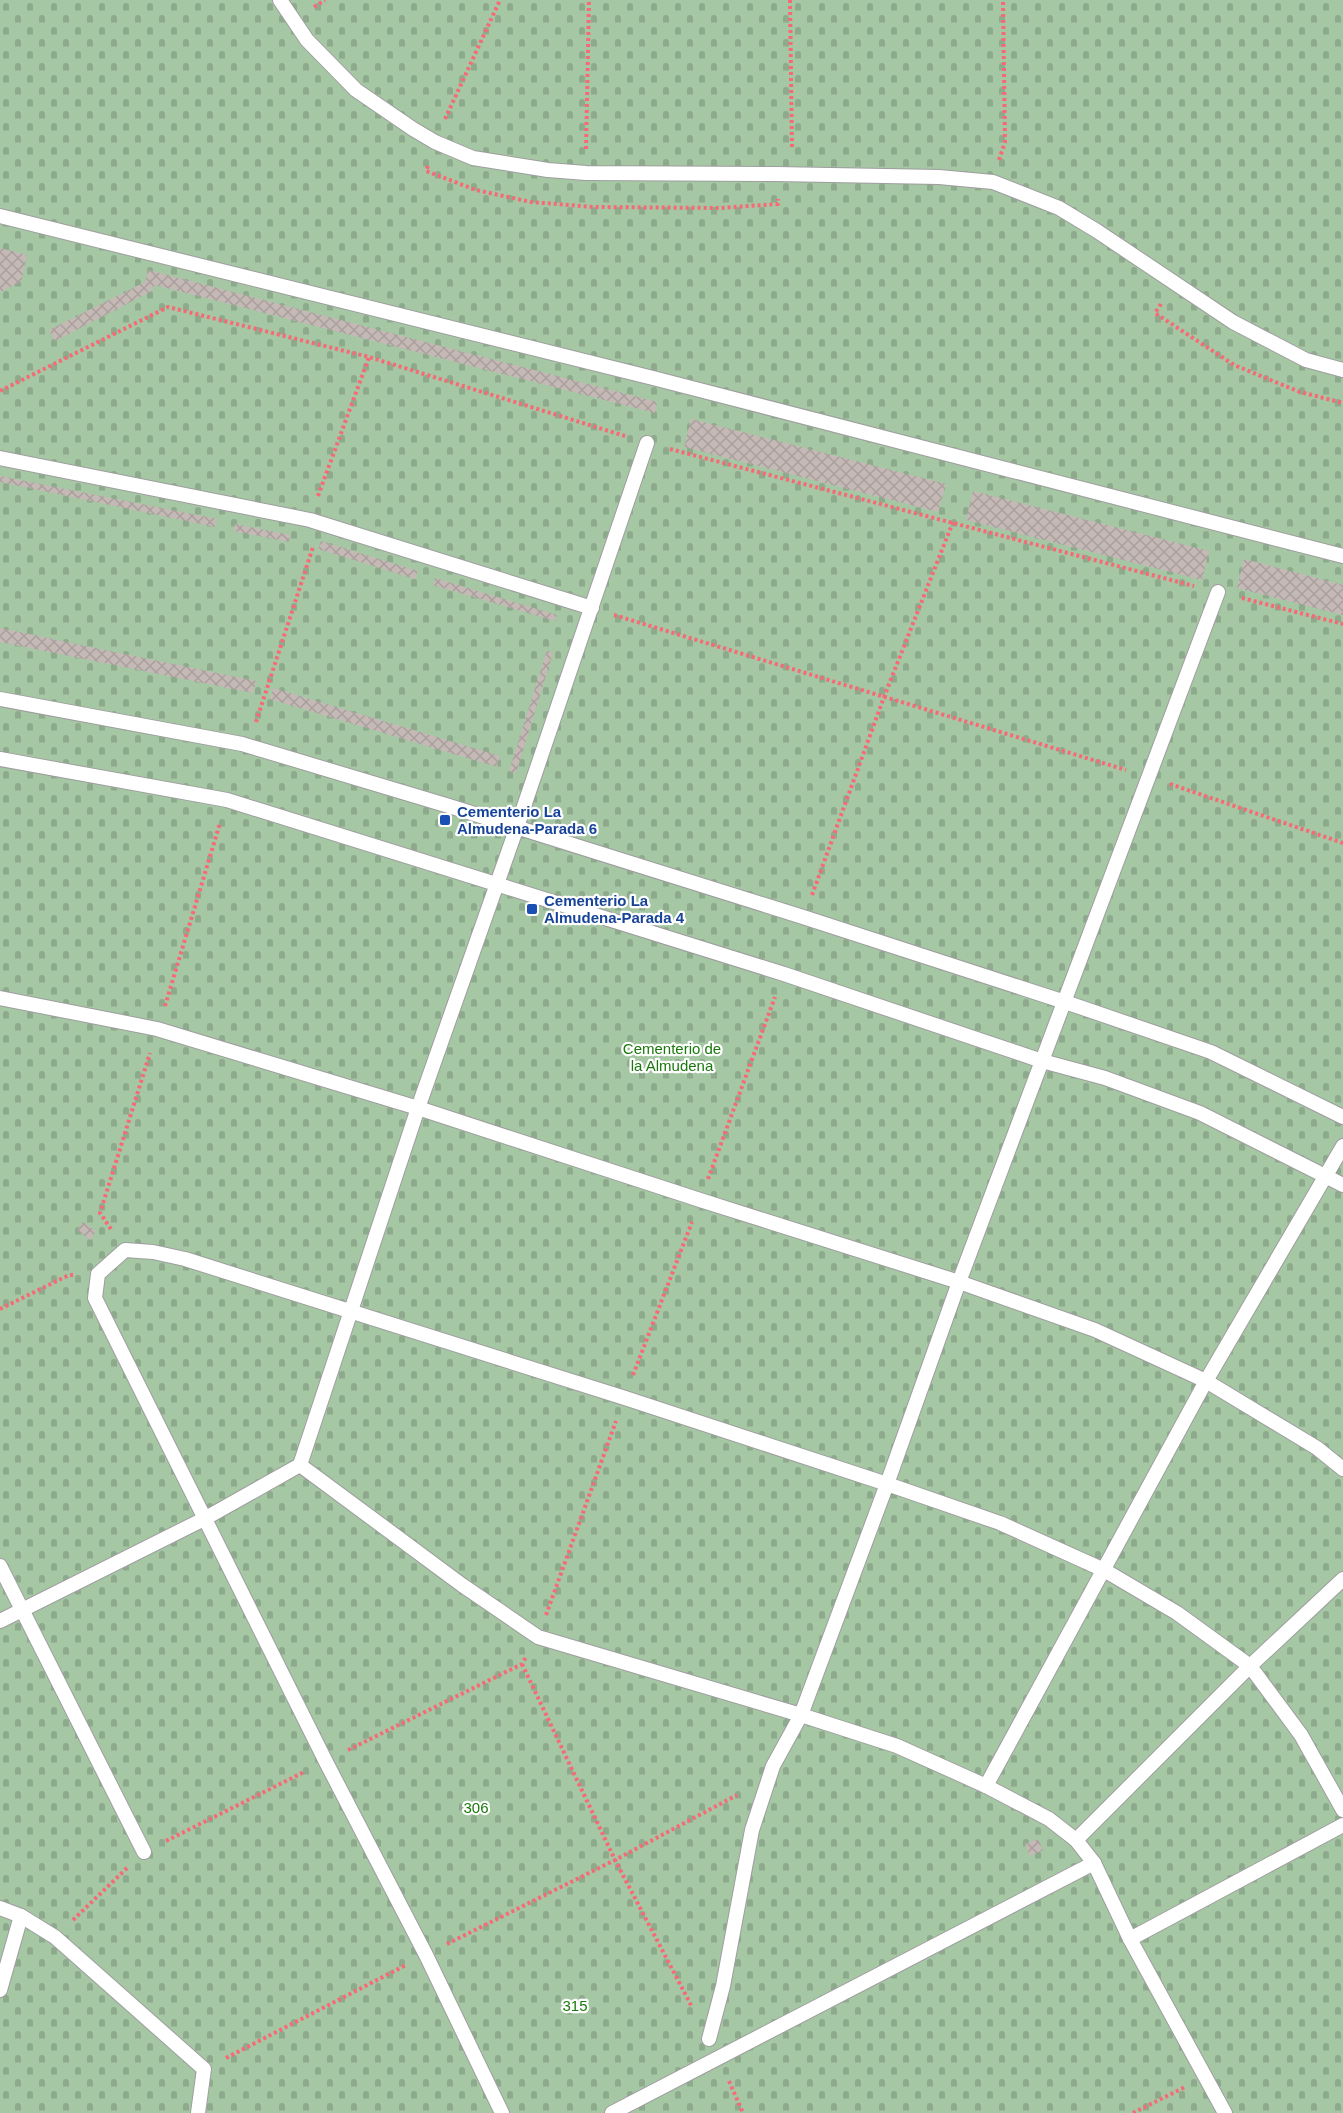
<svg xmlns="http://www.w3.org/2000/svg" width="1343" height="2113" viewBox="0 0 1343 2113" font-family="Arial,sans-serif">
<defs>
<pattern id="cemetery-stones" width="16" height="16" patternUnits="userSpaceOnUse" patternTransform="scale(1.5)"><rect width="16" height="16" fill="#a5c7a4"/><path d="M2 7V4a2 2 0 0 1 4 0v3zM10 15v-3a2 2 0 0 1 4 0v3z" fill="#8eaa8d"/></pattern>
<pattern id="building-cross-hatch" width="8" height="8" patternUnits="userSpaceOnUse" patternTransform="scale(1.5)"><rect width="8" height="8" fill="#c5b9b6"/><path d="M0 0l8 8M0 8l8-8" fill="none" stroke="#a99f9c"/></pattern>
</defs>
<rect width="100%" height="100%" fill="#eee8e2"/>
<rect fill="url(#cemetery-stones)" x="0" y="0" width="1343" height="2113"/>
<g fill="url(#building-cross-hatch)">
<path d="M0,248l27,7 -6,27 -21,10z"/>
<path d="M148,270l509,132 -2,11 -500,-128 -5,7 -95,49 -6,-11 96,-48z"/>
<path d="M691,419l255,65 -8,28 -254,-65z"/>
<path d="M0,476l217,43 -2,8 -215,-45z"/>
<path d="M973,491l236,60 -7,29 -236,-60z"/>
<path d="M235,524l55,11 -1,7 -55,-11z"/>
<path d="M321,541l97,30 -3,8 -97,-30z"/>
<path d="M1244,559l99,26v30l-106,-27z"/>
<path d="M435,578l122,37 -2,6 -122,-36z"/>
<path d="M0,628l90,19 166,34 -3,12 -253,-51z"/>
<path d="M547,650l6,3 -37,120 -7,-2z"/>
<path d="M273,688l227,68 -3,11 -227,-68z"/>
<path d="M83,1222l13,9 -6,9 -13,-10z"/>
<path d="M1038,1839l5,11 -13,6 -5,-12z"/>
</g>
<g fill="none" stroke-linecap="round" stroke-linejoin="round">
<g stroke="#9e9e9e" stroke-width="16">
<g id="lane">
<path d="M280,0l27,40 49,50 57,39 22,13 38,16 75,12 38,3 190,1 163,3 54,5 66,26 38,23 136,91 73,38 37,10"/>
<path d="M0,216l653,162 690,178"/>
<path d="M0,458l310,62 282,88"/>
<path d="M0,699l242,45 207,62 354,111 262,85 146,50 132,65"/>
<path d="M0,759l227,41 557,174 258,87 63,17 95,35 143,72"/>
<path d="M0,998l157,31 261,79 282,92 259,82 136,48 111,51 111,67 26,21"/>
<path d="M300,1465l118,-357 99,-281 130,-384"/>
<path d="M0,1566l144,286"/>
<path d="M0,1621l204,-102 96,-54 162,120 76,52 263,78 96,31 89,40 63,33 27,21 18,23 36,76 95,174"/>
<path d="M986,1786l220,-405 137,-235"/>
<path d="M1076,1840l174,-174 93,-87"/>
<path d="M0,1908l21,8 34,21 149,132 -6,44"/>
<path d="M1130,1939l213,-114"/>
<path d="M0,1990l21,-74"/>
<path d="M709,2039l14,-53 29,-156 21,-64 28,-51 86,-231 72,-202 259,-690"/>
<path d="M502,2113l-76,-158 -100,-193 -231,-464 3,-24 27,-24 28,2 32,7 440,139 262,86 113,39 104,47 73,43 73,53 51,69 42,75"/>
<path d="M612,2113l482,-250"/>
</g>
</g>
<g stroke="#f86977" stroke-width="4" stroke-dasharray="3 3" stroke-linecap="butt">
<path d="M790,0l2,149"/>
<path d="M314,7l11,-7"/>
<path d="M445,119l55,-119"/>
<path d="M586,149l3,-149"/>
<path d="M999,160l6,-18 -2,-142"/>
<path d="M428,166l-2,5 50,19 55,12 62,5 127,1 58,-4v-5"/>
<path d="M1161,304l-6,9 79,52 66,27 43,11"/>
<path d="M0,391l168,-84 201,50 256,79"/>
<path d="M670,449l524,137"/>
<path d="M318,496l51,-139"/>
<path d="M1242,598l101,26"/>
<path d="M614,615l512,155"/>
<path d="M256,722l57,-175"/>
<path d="M1170,784l173,59"/>
<path d="M812,895l72,-198 69,-175"/>
<path d="M165,1006l55,-183"/>
<path d="M708,1179l67,-182"/>
<path d="M111,1229l-11,-16 50,-160"/>
<path d="M0,1309l69,-34h4"/>
<path d="M633,1375l59,-153"/>
<path d="M546,1615l70,-194"/>
<path d="M522,1664l93,196 77,147"/>
<path d="M348,1750l174,-86 4,-7"/>
<path d="M166,1841l138,-69"/>
<path d="M73,1920l55,-53"/>
<path d="M447,1944l168,-84 122,-65"/>
<path d="M226,2058l180,-93"/>
<path d="M729,2081l14,32"/>
<path d="M1133,2113l52,-26"/>
</g>
<use href="#lane" stroke="#fff" stroke-width="14"/>
</g>
<g fill="#1a4fb4" stroke="#fff" stroke-width="2">
<rect x="439" y="814" width="12" height="12" rx="3"/>
<rect x="526" y="903" width="12" height="12" rx="3"/>
</g>
<g text-anchor="middle" dominant-baseline="central" stroke-width="4.5" stroke-linejoin="round" paint-order="stroke">
<g font-size="15" font-weight="bold" fill="#164399" stroke="#fff" text-anchor="start">
<text x="457" y="811">Cementerio La<tspan x="457" dy="17">Almudena-Parada 6</tspan></text>
<text x="544" y="900">Cementerio La<tspan x="544" dy="17">Almudena-Parada 4</tspan></text>
</g>
<g font-size="15" fill="#19790c" stroke="#fff">
<text x="672" y="1048">Cementerio de<tspan x="672" dy="17">la Almudena</tspan></text>
<text x="476" y="1807">306</text>
<text x="575" y="2005">315</text>
</g>
</g>
</svg>
